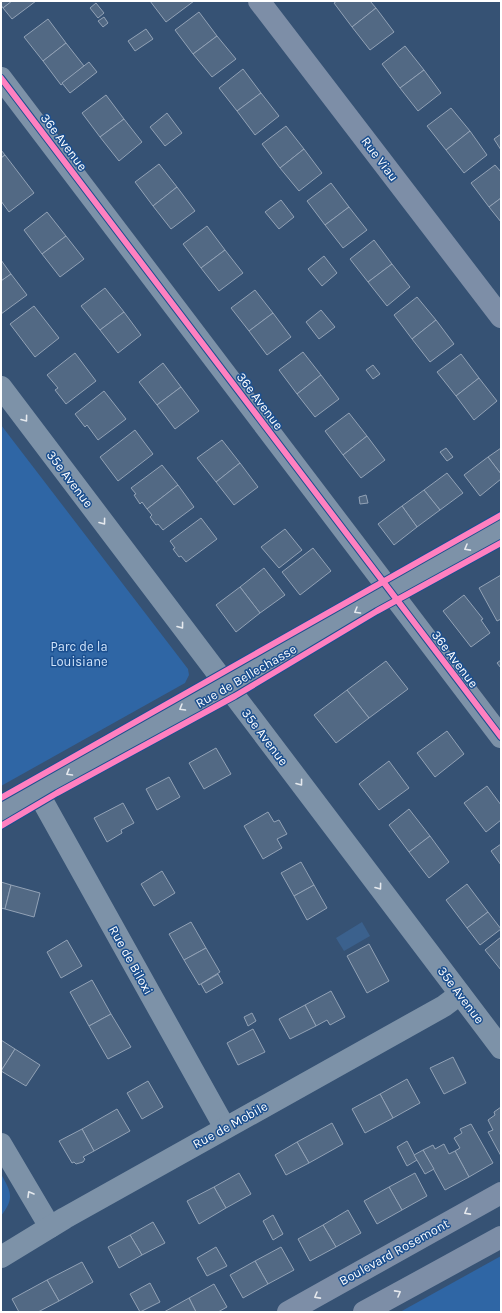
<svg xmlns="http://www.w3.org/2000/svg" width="502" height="1313" viewBox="0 0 502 1313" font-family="Karla,sans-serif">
<rect width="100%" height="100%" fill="#365274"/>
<g fill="#2f66a5">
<path d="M1,425l187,244 1,6 -4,8 -184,103z"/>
<path d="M1,1174c10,18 14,24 0,42z"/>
<path d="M501,1256v56h-101z"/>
</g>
<path fill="#3b618d" d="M362,922l8,14 -26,15 -8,-13z"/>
<g fill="#526984" stroke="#92a2b6">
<path d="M1,1h11l-9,7 -2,-3z"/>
<path d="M12,1h24l-24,18 -9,-11z"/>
<path d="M150,1h44l-28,21z"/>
<path d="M337,1h33l6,7 -24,19 -18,-24z"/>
<path d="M96,3l8,10 -6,5 -8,-10z"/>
<path d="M376,8l18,24 -24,18 -18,-23z"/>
<path d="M199,12l18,24 -24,18 -18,-24z"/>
<path d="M104,17l4,6 -5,4 -5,-6z"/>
<path d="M48,19l18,24 -23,18 -19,-24z"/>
<path d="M146,29l7,10 -18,12 -7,-10z"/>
<path d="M217,36l19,23 -24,18 -19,-23z"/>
<path d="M66,43l18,23 -23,19 -18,-24z"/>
<path d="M405,46l19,24 -24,18 -18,-24z"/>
<path d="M89,62l8,10 -27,21 -8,-10z"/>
<path d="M243,69l18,24 -24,18 -18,-23z"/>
<path d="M424,70l17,23 -23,18 -18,-23z"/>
<path d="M261,93l18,23 -24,19 -18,-24z"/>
<path d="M106,95l18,24 -24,18 -18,-24z"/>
<path d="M451,108l19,23 -24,19 -19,-24z"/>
<path d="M167,113l15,20 -17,13 -15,-19z"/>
<path d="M124,119l18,23 -23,19 -19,-24z"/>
<path d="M286,126l18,23 -24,19 -18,-24z"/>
<path d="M470,131l17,24 -23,18 -18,-23z"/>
<path d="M501,134v16l-7,-11z"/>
<path d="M304,149l18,24 -23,18 -19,-23z"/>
<path d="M1,150l4,5 -4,3z"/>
<path d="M5,155l29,38 -25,19 -8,-11v-43z"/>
<path d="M159,164l18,23 -24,19 -18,-24z"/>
<path d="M495,165l6,7v26l-12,9 -18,-24z"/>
<path d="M331,183l18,24 -24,18 -18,-24z"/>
<path d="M177,187l18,24 -24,18 -18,-23z"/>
<path d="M501,198v24l-12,-15z"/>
<path d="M281,200l13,17 -15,12 -14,-17z"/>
<path d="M349,207l18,23 -24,18 -18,-23z"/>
<path d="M47,212l19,24 -24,18 -18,-24z"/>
<path d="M207,226l18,24 -24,18 -18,-24z"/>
<path d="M66,236l18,23 -24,18 -18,-23z"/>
<path d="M374,240l18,24 -24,18 -18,-23z"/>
<path d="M225,250l18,23 -24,18 -18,-23z"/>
<path d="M324,256l13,17 -15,13 -14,-17z"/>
<path d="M1,260l10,14 -10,7z"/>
<path d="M392,264l18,23 -23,19 -19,-24z"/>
<path d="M11,274l16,21 -26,19v-33z"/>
<path d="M105,288l19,24 -24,18 -19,-24z"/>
<path d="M255,290l18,23 -24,18 -18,-23z"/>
<path d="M417,297l19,23 -24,19 -18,-24z"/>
<path d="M34,306l25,32 -24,19 -25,-33z"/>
<path d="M321,310l14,17 -16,12 -13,-17z"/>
<path d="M124,312l17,23 -23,18 -18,-23z"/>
<path d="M273,313l18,24 -24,18 -18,-24z"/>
<path d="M436,320l18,24 -24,18 -18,-23z"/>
<path d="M303,352l18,23 -24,19 -18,-24z"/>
<path d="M75,353l21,28 -30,23 -11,-14 3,-2 -11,-13z"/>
<path d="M461,354l18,24 -23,18 -19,-24z"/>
<path d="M163,363l18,24 -24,18 -18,-23z"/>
<path d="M373,365l7,9 -7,5 -7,-9z"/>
<path d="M321,375l18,24 -24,18 -18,-23z"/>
<path d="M479,378l18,23 -23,19 -18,-24z"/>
<path d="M181,387l18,24 -24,18 -18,-24z"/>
<path d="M104,391l22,28 -28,21 -11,-15 -2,2 -10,-13z"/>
<path d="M349,413l18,23 -24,19 -18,-24z"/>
<path d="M135,430l18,24 -35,27 -18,-24z"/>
<path d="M367,436l18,24 -24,18 -18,-23z"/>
<path d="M222,440l18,23 -24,19 -19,-24z"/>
<path d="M446,448l7,9 -6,4 -7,-9z"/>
<path d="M501,448v26l-13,-17z"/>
<path d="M488,457l13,17v5l-21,17 -16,-21z"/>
<path d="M240,463l18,24 -24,18 -18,-23z"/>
<path d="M162,465l16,20 -31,24 -5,-7 -2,2 -6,-9 2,-1 -5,-6z"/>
<path d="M447,473l16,20 -23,17 -16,-20z"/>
<path d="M178,485l16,22 -31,23 -5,-6 -2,1 -6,-8 2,-2 -5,-6z"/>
<path d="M424,490l16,20 -23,17 -15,-21z"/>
<path d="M366,495l2,8 -8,1 -1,-7z"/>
<path d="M402,506l15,21 -23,18 -16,-21z"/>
<path d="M201,518l16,21 -31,23 -5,-6 -2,1 -6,-8 2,-1 -5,-7z"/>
<path d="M285,529l17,21 -23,18 -18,-21z"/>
<path d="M313,548l18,23 -31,24 -18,-23z"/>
<path d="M264,568l21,27 -25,18 -20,-26z"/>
<path d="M501,575v44l-4,2 -18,-33z"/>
<path d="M240,587l20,26 -24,19 -20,-27z"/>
<path d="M464,595l19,24 -2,1 9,13 -19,14 -28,-36z"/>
<path d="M501,660v8l-4,-5z"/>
<path d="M386,661l22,28 -39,29 -22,-28z"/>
<path d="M347,690l22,28 -33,25 -22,-28z"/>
<path d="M447,731l17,23 -29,23 -18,-24z"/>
<path d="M216,748l15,26 -27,15 -15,-26z"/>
<path d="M389,761l20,27 -30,22 -20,-26z"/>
<path d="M169,777l11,20 -23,13 -11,-21z"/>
<path d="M487,786l14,19v15l-15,12 -22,-29z"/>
<path d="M123,803l11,20 -13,7 1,3 -15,9 -13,-24z"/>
<path d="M409,809l21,27 -21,16 -20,-27z"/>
<path d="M268,812l6,10 5,-2 8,14 -10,5 5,9 -19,11 -19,-33z"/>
<path d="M430,836l19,26 -20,16 -20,-26z"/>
<path d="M501,844v21l-10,-14z"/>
<path d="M301,862l13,23 -20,11 -13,-23z"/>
<path d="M162,871l13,22 -21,13 -13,-22z"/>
<path d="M1,882l10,3 -6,24 -4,-1z"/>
<path d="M467,884l21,28 -21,16 -21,-28z"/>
<path d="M11,885l29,8 -6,24 -29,-8z"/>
<path d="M314,885l13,23 -20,12 -13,-24z"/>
<path d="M488,912l13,17 -21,16 -13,-17z"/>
<path d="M191,922l15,26 -22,12 -15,-26z"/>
<path d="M501,937v33l-16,-20z"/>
<path d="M67,940l15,26 -21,12 -14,-26z"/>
<path d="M369,944l20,37 -22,12 -20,-37z"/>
<path d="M206,948l14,24 -21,13 -15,-25z"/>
<path d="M218,974l5,9 -17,10 -5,-9z"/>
<path d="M92,980l19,34 -22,12 -19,-34z"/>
<path d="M331,991l14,26 -15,8 -3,-5 -11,6 -11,-21z"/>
<path d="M305,1005l11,21 -26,13 -11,-20z"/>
<path d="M252,1013l4,8 -8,5 -4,-9z"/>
<path d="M111,1014l20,33 -23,12 -19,-33z"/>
<path d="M253,1029l12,23 -27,13 -11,-22z"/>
<path d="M1,1040l14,9 -14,22z"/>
<path d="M15,1049l25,16 -14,21 -25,-15z"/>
<path d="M453,1057l13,26 -22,11 -14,-26z"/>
<path d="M407,1079l13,24 -27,15 -13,-24z"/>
<path d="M148,1081l15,26 -21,12 -15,-26z"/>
<path d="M380,1094l13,24 -28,15 -13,-24z"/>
<path d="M501,1107v49l-13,-24 5,-2 -5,-10 7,-5 -1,-3z"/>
<path d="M117,1109l13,22 -36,20 -12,-22z"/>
<path d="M332,1123l11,21 -34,19 -12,-21z"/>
<path d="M471,1124l22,39 -24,14 -14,-26 5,-3 -6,-10 8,-5 -2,-4z"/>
<path d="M82,1129l12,22 -11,6 2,2 -2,3 -7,2 -2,-2 -2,1 -13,-22z"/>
<path d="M407,1141l10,19 -10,6 -10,-19z"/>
<path d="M297,1142l12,21 -23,12 -11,-20z"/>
<path d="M444,1144l5,10 6,-3 14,26 -24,13 -22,-40 10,-5 2,4z"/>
<path d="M423,1150l11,19 -9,5 -11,-19z"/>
<path d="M239,1173l12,21 -25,14 -12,-21z"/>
<path d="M415,1173l12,23 -25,14 -13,-23z"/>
<path d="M214,1187l12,21 -27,16 -12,-23z"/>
<path d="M389,1187l13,23 -25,14 -13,-23z"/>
<path d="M348,1210l13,23 -25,14 -13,-22z"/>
<path d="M273,1215l10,19 -10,6 -10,-19z"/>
<path d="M153,1222l12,21 -23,12 -12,-20z"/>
<path d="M323,1225l13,22 -26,14 -12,-22z"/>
<path d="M130,1235l12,20 -23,13 -11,-21z"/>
<path d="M216,1247l11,19 -20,10 -10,-18z"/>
<path d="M281,1247l13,23 -26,14 -13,-23z"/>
<path d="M255,1261l13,23 -25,14 -13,-23z"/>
<path d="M82,1262l11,20 -34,19 -12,-21z"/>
<path d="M47,1280l12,21 -21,11h-19l-7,-13z"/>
<path d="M150,1283l10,19 -20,10 -10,-18z"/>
<path d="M214,1284l13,23 -9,5h-22l-7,-14z"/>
<path d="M189,1298l7,14h-32z"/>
</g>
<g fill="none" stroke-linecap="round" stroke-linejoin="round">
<g stroke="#7d92a8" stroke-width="22">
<path d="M1,78l500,659"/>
<path d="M1,387l500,661"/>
<path d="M37,791l188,337"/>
<path d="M1,811c167,-94 333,-188 500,-282"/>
<path d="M1,1144l49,83"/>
<path d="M1,1257l64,-39 379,-212 16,-12"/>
</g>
<g stroke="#7d8ea7" stroke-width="22">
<path d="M259,1l242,316"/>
<path d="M288,1312l213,-119"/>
<path d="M364,1312l137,-75"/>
</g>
<g stroke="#1b4f8f" stroke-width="8">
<g id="cycleway">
<path d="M1,78l500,659"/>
<path d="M1,798l500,-283"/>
<path d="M1,826l56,-33 178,-97 142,-85 124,-68"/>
</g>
</g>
<use href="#cycleway" stroke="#ff80c0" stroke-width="6"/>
</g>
<defs><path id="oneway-chevron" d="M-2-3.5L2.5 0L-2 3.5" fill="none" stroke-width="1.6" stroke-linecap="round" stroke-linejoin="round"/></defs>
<g stroke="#e5e9ee">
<use href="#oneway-chevron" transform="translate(25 419) rotate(53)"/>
<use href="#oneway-chevron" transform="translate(103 522) rotate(53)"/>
<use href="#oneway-chevron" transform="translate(467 548) rotate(151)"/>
<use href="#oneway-chevron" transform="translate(357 611) rotate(150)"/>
<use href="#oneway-chevron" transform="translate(181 626) rotate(53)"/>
<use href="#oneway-chevron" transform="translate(182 708) rotate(150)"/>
<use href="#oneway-chevron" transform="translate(69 773) rotate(150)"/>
<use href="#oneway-chevron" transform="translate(300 783) rotate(53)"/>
<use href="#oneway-chevron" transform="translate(379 887) rotate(53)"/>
<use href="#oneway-chevron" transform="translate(30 1194) rotate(-120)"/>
</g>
<g stroke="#e5e8ed">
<use href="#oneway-chevron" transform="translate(467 1212) rotate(151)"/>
<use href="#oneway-chevron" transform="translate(398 1293) rotate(-29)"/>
<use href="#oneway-chevron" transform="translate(317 1296) rotate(151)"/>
</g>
<g text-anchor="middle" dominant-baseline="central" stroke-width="3" stroke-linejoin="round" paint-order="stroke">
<g font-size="13" fill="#fff" stroke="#1b4f8f">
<text transform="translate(64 142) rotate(53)">36e Avenue</text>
<text transform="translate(380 159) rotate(53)">Rue Viau</text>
<text transform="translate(260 401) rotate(53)">36e Avenue</text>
<text transform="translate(70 479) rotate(53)">35e Avenue</text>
<text transform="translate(455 659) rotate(53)">36e Avenue</text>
<text transform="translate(246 676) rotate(-30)">Rue de Bellechasse</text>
<text transform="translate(265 737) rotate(53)">35e Avenue</text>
<text transform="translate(131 960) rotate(61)">Rue de Biloxi</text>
<text transform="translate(461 995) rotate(53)">35e Avenue</text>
<text transform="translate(230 1125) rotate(-29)">Rue de Mobile</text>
<text transform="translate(394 1252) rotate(-29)">Boulevard Rosemont</text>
</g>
<g font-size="13" fill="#cfe3fa" stroke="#1b4f8f">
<text x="79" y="646">Parc de la<tspan x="79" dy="15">Louisiane</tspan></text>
</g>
</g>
<rect width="502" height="1313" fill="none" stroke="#ffffff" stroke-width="4"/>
</svg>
